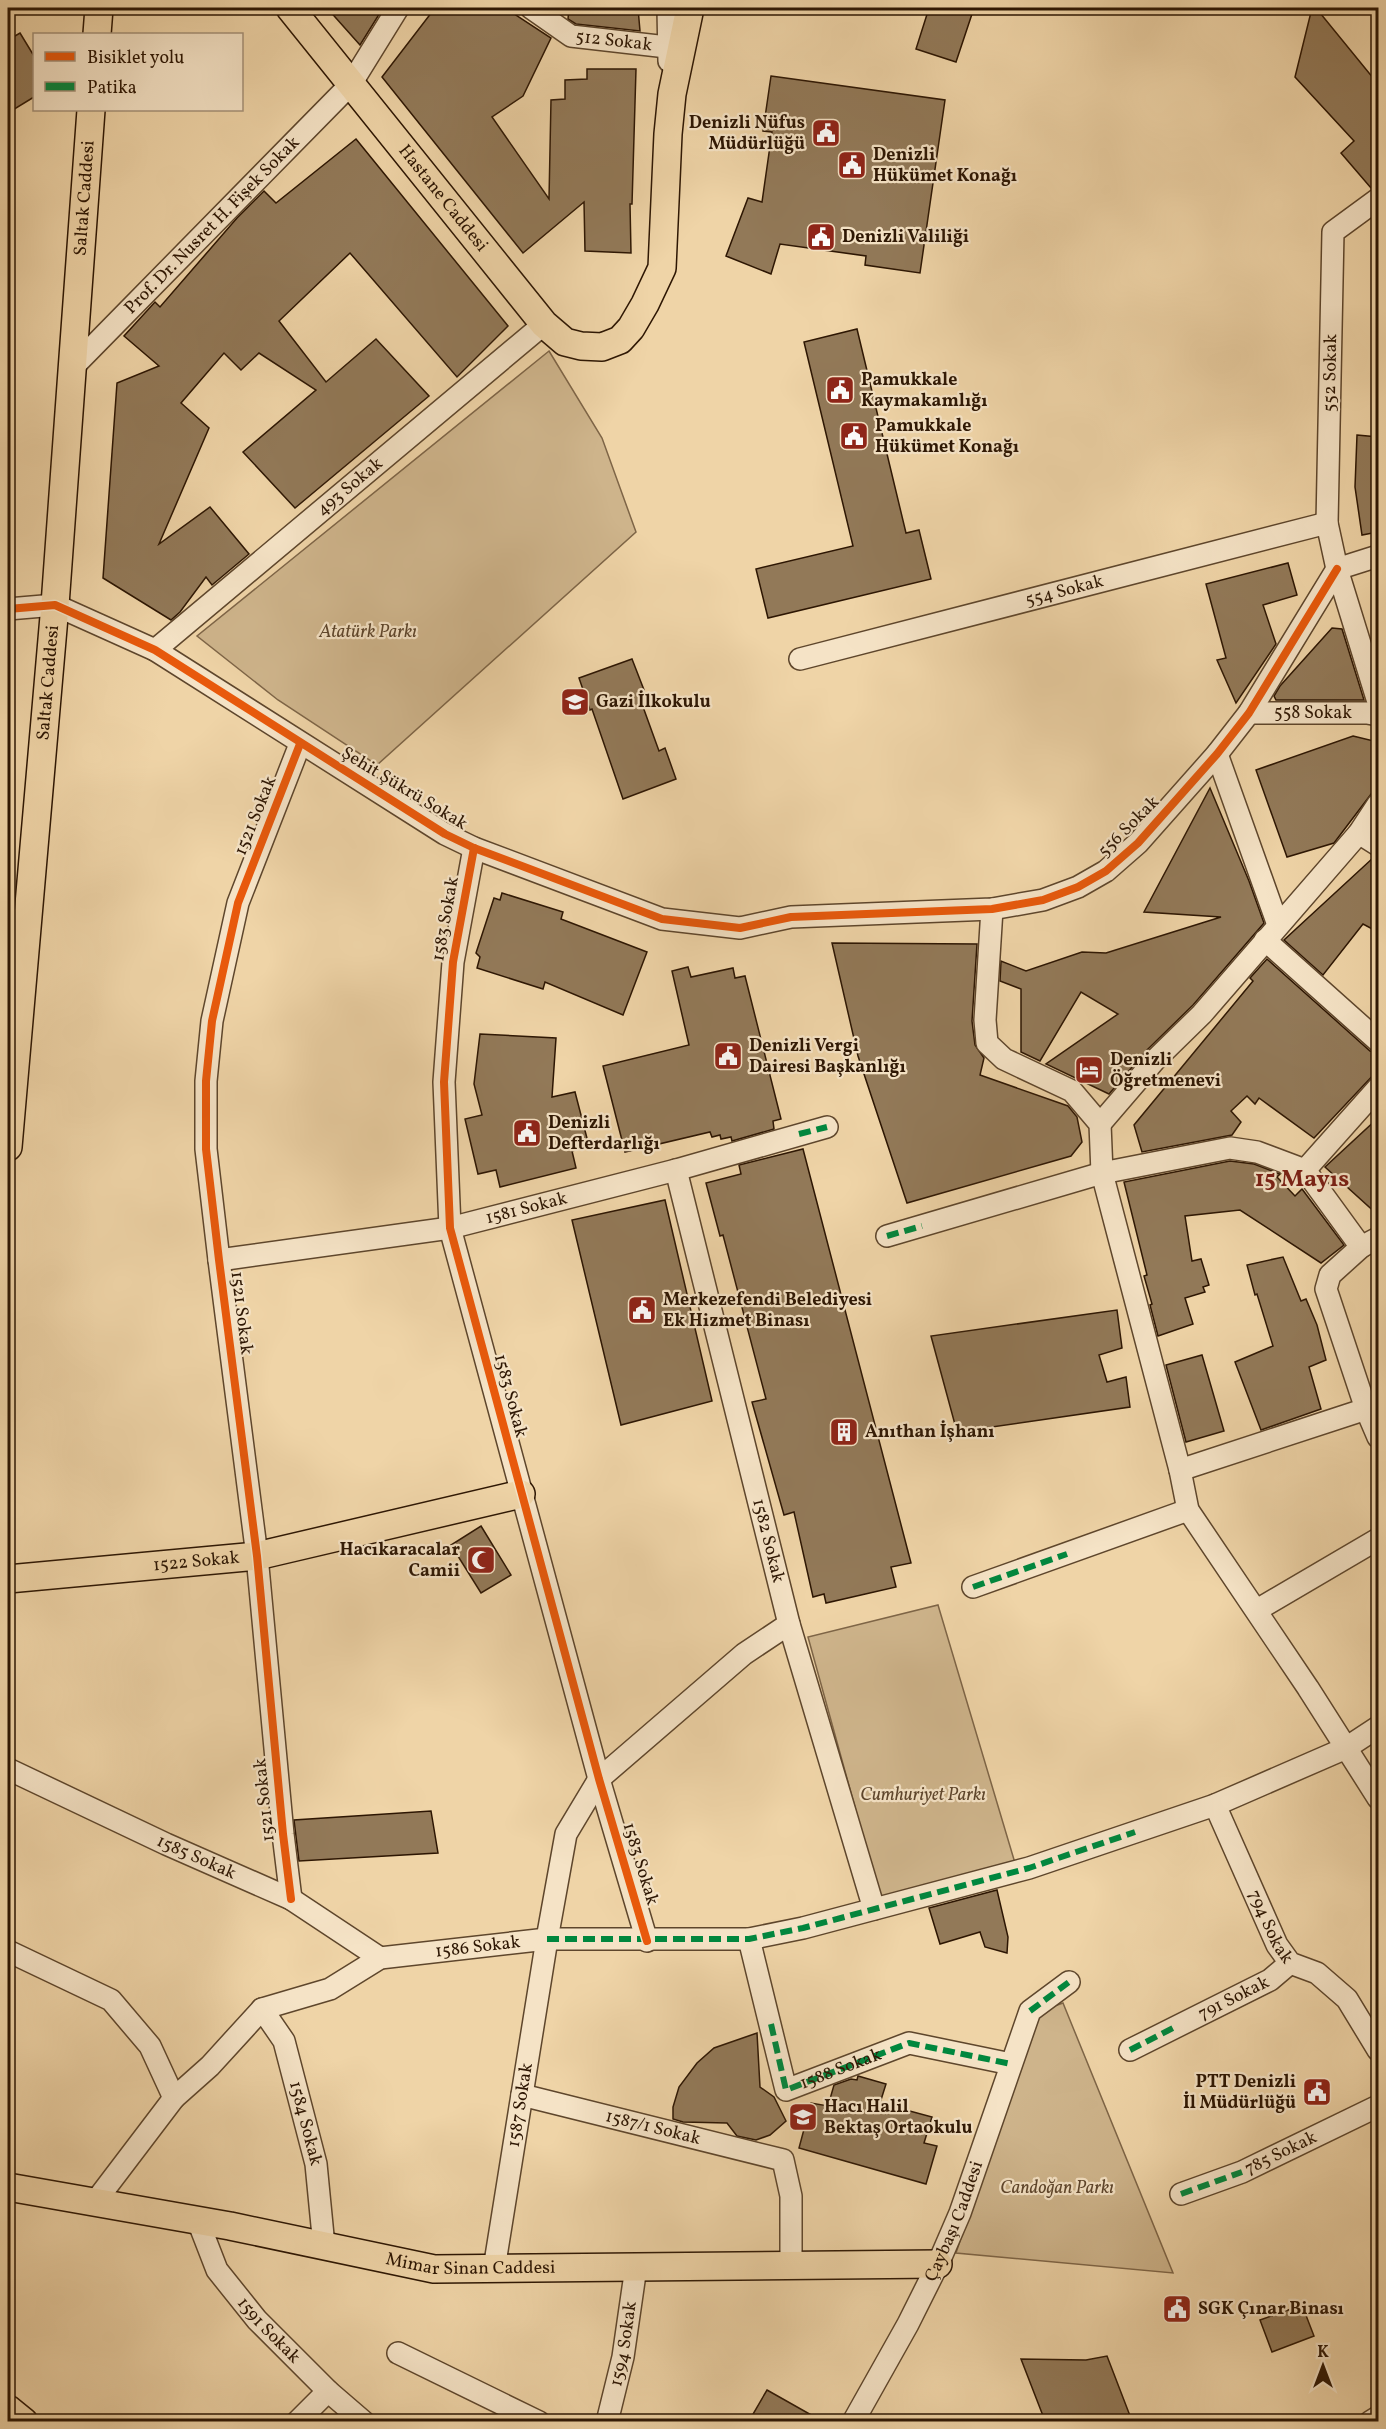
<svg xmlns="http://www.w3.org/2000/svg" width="1386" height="2429" viewBox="0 0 1386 2429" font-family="Vollkorn,serif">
<rect width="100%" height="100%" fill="#efd4a7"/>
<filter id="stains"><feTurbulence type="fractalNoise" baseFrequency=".00333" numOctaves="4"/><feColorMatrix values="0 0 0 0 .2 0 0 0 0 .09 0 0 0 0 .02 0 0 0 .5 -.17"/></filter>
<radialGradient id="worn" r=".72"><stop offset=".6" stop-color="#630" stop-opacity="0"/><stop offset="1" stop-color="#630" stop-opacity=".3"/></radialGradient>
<g fill="#ceb48b" stroke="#7e6547" stroke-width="1.5">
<path d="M549,351l53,87 34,94 -259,233 -99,-65 -81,-64z"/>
<path d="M938,1605l77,258 -135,35 -72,-261z"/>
<path d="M1063,2003l110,270 -217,-20 79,-240z"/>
</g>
<g fill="#927958" stroke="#2d1603" stroke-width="1.5">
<path d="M327,8h56l-23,37z"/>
<path d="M435,8h70l46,30 -28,58 -31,21 57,82 2,-99 14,-1v-19l22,-1v-10h49l-4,135h-2l1,49 -46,-2 -1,-49 -61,51 -141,-176z"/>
<path d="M569,8h69l2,23 -64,-7 -8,-5z"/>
<path d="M929,8h45l-18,54 -40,-13z"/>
<path d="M1312,8h4l62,76v103l-7,1 -30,-35 13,-12 -59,-64z"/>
<path d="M20,33l14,23v41l-26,16v-73z"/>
<path d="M771,76l174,24 -25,173 -55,-8 1,-9 -86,-12 -9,30 -45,-18 22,-58 14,4 10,-70 -9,-1z"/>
<path d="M356,139l152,187 -51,51 -107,-124 -71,68 47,61 50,-43 53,57 -134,112 -52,-56 73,-62 -57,-37 -18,17 -17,-17 -43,50 28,25 -50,116 51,-37 39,47 -37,31 -6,-8 -26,35 -9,8 -68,-42 14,-195 42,-17 -35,-30 31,-34 5,5 77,-89 27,-27 12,12z"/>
<path d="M857,329l49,204 13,-3 12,49 -163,39 -12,-49 97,-23 -49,-204z"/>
<path d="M1357,435l21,2v95l-16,3 -7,-48z"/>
<path d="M1288,563l9,32 -34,10 13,39 -40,59 -19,-43 9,-2 -20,-74z"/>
<path d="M1332,628l10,1 22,71h-88l-2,-4 6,-10z"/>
<path d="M632,659l12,31 -6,3 21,58 6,-3 11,31 -53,20 -31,-90 -2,1 -11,-32z"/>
<path d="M1353,736l25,6v43l-44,58 -47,14 -31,-87z"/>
<path d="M1210,788l39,93 15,42 -71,82 -47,46 -37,43 -63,-30 72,-50 -37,-22 -41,69 -19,-9v-63l-21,-8 1,-20 25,10 56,-19 24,1 115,-36 -77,-5z"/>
<path d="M1374,857l4,1v74l-15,-8 -40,51 -39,-35z"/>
<path d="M502,893l61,19 -2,7 86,33 -24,63 -78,-33 -2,7 -66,-21 3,-11 -4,-4 18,-55 6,2z"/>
<path d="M832,943l145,1 -5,77 3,24 9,13 -4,17 88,31 9,11 5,25 -11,14 -164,47 -49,-147z"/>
<path d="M1267,959l103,92 8,2v17l-64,68 -55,-40 -4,6 -8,-8 -16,15 10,11 -9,13 -90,17 -8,-27 119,-144 -3,-3z"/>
<path d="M688,967l3,10 42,-9 2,10 10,-2 36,143 -8,2 1,8 -42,12 -1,-4 -10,2 -1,-4 -8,2 -2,-5 -85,20 -22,-86 86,-21 -17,-74z"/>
<path d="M480,1034l76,4 -4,59 23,-5 14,54 -17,5 4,17 -76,19 -4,-17 -18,4 -13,-55 17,-4 -8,-31z"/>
<path d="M1378,1118v97l-53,-48z"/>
<path d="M803,1149l108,414 -20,4 5,20 -70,16 -2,-9 -11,3 -19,-85 -10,3 -32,-113 14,-3 -43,-164 -3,1 -14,-53 35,-9 -2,-9z"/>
<path d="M1230,1161l24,3 26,10 -3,3 18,19 7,-7 42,56 -23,18 -81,-53 -55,6 7,45 9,-2 8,26 -6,2 2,5 -20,6 8,26 -35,12 -8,-31 2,-1 -8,-28 3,-1 -23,-93z"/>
<path d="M665,1200l47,201 -91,24 -49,-205z"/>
<path d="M1283,1257l18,44 5,-2 11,26 9,35 -17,7 12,42 -60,21 -26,-68 38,-16 -16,-52 -2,1 -8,-30z"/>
<path d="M1117,1310l5,38 -23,7 8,27 19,-5 4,30 -173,25 -26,-96z"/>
<path d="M1202,1355l22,76 -38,11 -20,-77z"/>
<path d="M481,1526l30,49 -30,18 -30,-48z"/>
<path d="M431,1811l7,42 -139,8 -5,-41z"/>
<path d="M997,1890l11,47 -1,16 -22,-6 -5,-15 -40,12 -11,-36z"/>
<path d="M757,2033l3,54 14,10 12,24 -16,14 -14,5 -19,-4 -10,-13 -44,-1 -10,-3v-12l6,-20 18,-24 17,-15z"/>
<path d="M858,2076l28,8 -6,19 52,14 -8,26 13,3 -11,38 -127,-36 12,-45 17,3 6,-21 17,-6 6,1z"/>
<path d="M1302,2305l12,31 -42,16 -12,-32z"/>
<path d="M1107,2356l25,65h-87l-24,-62 65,1z"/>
<path d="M767,2390l55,31h-73z"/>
</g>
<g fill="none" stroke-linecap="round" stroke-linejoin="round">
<g stroke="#5e462c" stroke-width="24">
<g id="minor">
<path id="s1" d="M531,8l40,28 96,11"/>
<path d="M668,8l1,53"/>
<path d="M1378,199l-45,33 -6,291 10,46 41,133"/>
<path id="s2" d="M72,368l279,-284 47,-76"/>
<path d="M1337,569l41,-13"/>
<path d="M8,609l47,-4 100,45 290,184 29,14 188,71 78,9 51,-11 201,-8 51,-9 35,-13 28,-16 32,-28 79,-89 32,-41 88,-144"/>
<path id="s3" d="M155,650l389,-326"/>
<path id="s4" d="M800,659l527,-136"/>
<path id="s5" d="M1249,713h118l11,2"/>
<path d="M1217,754l61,171"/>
<path d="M1359,833l19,12"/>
<path d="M474,848l-21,114 -9,120 6,146 149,551 48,162"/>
<path d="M992,909l-7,111 2,23 17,16 68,32 28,33 2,49 78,297 8,40 120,178 70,110"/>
<path d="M1265,940l113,101"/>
<path d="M1100,1124l55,-64 47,-46 157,-181 19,-29"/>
<path id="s6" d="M676,1170l113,454 85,285"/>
<path d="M1305,1170l73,-82"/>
<path d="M887,1236l215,-63 128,-25 27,4 48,18 56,77 17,-9"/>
<path d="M1361,1247l-31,28 -4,14 40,120 12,28"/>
<path id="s7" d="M219,1260l231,-32 226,-58 151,-43"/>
<path d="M1180,1470l186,-61"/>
<path d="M973,1587l215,-77"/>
<path d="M1257,1610l121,-71"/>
<path id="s8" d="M8,1769l158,75 125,55 89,59"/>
<path id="s9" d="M1215,1805l62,140 13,18 27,10 30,26 31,51"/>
<path d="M291,1899l-8,-65 -26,-278 -38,-296 -13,-111v-68l6,-60 26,-118 62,-159"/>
<path id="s10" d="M749,1939l37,151 123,-47 102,21"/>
<path d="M8,1951l103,49 39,46 24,52"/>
<path id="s11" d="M262,2009l22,32 32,123 8,82"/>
<path id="s12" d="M1130,2050l140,-70 20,-17"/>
<path id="s13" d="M522,2095l261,65 8,36v70"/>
<path id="s14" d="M1181,2194l61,-22 136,-66"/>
<path id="s15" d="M95,2202l79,-104 36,-32 52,-57 68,-20 50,-31 167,-19h202l54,-11 226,-60 186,-63 131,-57 32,-21"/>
<path id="s16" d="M198,2221l19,49 40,50 71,71 36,31"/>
<path id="s17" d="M494,2269l53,-330 19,-105 33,-55 145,-125 45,-30"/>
<path d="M398,2353l141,69"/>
<path d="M297,2422l31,-31"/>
<path id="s18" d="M607,2422l16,-65 13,-90"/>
<path id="s19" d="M853,2422l55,-98 30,-60 22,-51 70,-202 39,-29"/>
<path d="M1370,2422l8,-5"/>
</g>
</g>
<g stroke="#2d1603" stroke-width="30">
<g id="major">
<path id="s20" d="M290,8l254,316 21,18 16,4 21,1 18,-7 11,-12 14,-24 17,-36 6,-134 4,-40 18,-86"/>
<path d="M97,34l2,-26"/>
<path id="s21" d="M8,1147l47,-542 36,-495"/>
<path id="s22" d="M8,1579l249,-23 264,-62"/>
<path id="s23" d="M8,2187l222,39 204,43 504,-5"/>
<path d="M8,2409l16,13"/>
</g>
</g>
<use href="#minor" stroke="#f5e3c6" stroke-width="21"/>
<use href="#major" stroke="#efd4a7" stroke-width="27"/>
<g stroke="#00873e" stroke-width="6" stroke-dasharray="12 6" stroke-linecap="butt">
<path d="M799,1134l28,-7"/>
<path d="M887,1236l35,-10"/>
<path d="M973,1587l94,-33"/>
<path d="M547,1939h202l54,-11 226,-60 106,-36"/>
<path d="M1030,2011l39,-29"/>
<path d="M771,2024l15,66 123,-47 102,21"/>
<path d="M1130,2050l43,-22"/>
<path d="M1181,2194l61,-22"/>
<path d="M1370,2422l5,-3"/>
</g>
<g stroke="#f5e3c6" stroke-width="11">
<g id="cycleway">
<path d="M8,609l47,-4 100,45 290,184 29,14 188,71 78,9 51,-11 201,-8 51,-9 35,-13 28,-16 32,-28 79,-89 32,-41 88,-144"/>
<path d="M474,848l-21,114 -9,120 6,146 149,551 48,162"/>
<path d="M291,1899l-8,-65 -26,-278 -38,-296 -13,-111v-68l6,-60 26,-118 62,-159"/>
</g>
</g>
<use href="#cycleway" stroke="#e8590c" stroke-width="8"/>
</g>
<defs>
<g id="civic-square" transform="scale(1.5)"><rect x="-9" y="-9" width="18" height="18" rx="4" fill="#8f2418" stroke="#f5e3c6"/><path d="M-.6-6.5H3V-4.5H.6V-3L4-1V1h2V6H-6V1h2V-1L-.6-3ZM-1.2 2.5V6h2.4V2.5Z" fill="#fff"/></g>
<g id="school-square" transform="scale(1.5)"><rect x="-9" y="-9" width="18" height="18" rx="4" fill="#8f2418" stroke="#f5e3c6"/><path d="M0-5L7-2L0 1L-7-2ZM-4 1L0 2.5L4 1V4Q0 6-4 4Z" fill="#fff"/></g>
<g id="hotel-square" transform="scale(1.5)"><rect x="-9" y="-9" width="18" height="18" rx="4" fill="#8f2418" stroke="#f5e3c6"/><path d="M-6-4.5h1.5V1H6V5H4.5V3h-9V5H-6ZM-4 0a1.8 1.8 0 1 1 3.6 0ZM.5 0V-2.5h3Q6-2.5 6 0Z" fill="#fff"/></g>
<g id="building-square" transform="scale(1.5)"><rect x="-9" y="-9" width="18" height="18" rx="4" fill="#8f2418" stroke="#f5e3c6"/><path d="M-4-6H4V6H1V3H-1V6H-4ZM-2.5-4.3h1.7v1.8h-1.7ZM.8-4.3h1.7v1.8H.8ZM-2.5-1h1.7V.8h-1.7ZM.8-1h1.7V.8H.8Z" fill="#fff"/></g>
<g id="mosque-square" transform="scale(1.5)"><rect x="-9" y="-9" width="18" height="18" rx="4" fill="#8f2418" stroke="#f5e3c6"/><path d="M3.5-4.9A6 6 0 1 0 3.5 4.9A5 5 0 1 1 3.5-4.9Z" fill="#fff"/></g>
</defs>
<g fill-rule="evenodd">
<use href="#civic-square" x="826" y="133"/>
<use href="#civic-square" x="852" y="165"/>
<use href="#civic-square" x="821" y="237"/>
<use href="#civic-square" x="840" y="390"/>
<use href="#civic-square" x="854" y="436"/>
<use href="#school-square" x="575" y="702"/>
<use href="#civic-square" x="728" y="1056"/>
<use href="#hotel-square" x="1089" y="1070"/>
<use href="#civic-square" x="527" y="1133"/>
<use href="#civic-square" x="642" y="1310"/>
<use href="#building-square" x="844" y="1432"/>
<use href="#mosque-square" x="481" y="1560"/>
<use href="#civic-square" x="1317" y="2092"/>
<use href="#school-square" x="803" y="2117"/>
<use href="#civic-square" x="1177" y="2309"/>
</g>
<g text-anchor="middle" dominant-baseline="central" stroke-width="4.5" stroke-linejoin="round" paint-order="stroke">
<g font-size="18" fill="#2d1603" stroke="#f5e3c6">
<text stroke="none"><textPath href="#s1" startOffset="92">512 Sokak</textPath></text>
<text stroke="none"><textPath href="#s21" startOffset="952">Saltak Caddesi</textPath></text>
<text stroke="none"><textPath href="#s20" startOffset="244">Hastane Caddesi</textPath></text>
<text stroke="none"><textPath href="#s2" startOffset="200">Prof. Dr. Nusret H. Fişek Sokak</textPath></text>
<text transform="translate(1331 373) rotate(-89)">552 Sokak</text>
<text stroke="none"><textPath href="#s3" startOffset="254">493 Sokak</textPath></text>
<text stroke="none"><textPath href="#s4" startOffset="273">554 Sokak</textPath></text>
<text stroke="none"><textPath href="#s21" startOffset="466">Saltak Caddesi</textPath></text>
<text stroke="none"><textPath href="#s5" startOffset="64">558 Sokak</textPath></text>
<text transform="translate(404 789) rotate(31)">Şehit Şükrü Sokak</text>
<text transform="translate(256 816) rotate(-68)">1521 Sokak</text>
<text transform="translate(1129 827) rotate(-45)">556 Sokak</text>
<text transform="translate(446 919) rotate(-80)">1583 Sokak</text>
<text stroke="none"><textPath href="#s7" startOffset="312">1581 Sokak</textPath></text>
<text transform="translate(241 1313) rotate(83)">1521 Sokak</text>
<text transform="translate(510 1396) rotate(75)">1583 Sokak</text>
<text stroke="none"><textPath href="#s6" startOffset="382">1582 Sokak</textPath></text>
<text stroke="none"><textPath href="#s22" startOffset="189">1522 Sokak</textPath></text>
<text transform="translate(265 1800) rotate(-96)">1521 Sokak</text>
<text stroke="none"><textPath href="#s8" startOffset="208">1585 Sokak</textPath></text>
<text transform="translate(640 1864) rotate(73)">1583 Sokak</text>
<text stroke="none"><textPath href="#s9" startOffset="134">794 Sokak</textPath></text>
<text stroke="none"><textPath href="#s15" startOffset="484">1586 Sokak</textPath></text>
<text stroke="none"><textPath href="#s12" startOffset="116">791 Sokak</textPath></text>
<text stroke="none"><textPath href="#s10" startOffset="214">1588 Sokak</textPath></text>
<text stroke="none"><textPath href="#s17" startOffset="166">1587 Sokak</textPath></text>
<text stroke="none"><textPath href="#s11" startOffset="124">1584 Sokak</textPath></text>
<text stroke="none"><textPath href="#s13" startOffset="135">1587/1 Sokak</textPath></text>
<text stroke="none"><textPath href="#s14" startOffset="108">785 Sokak</textPath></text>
<text stroke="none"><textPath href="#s19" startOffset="225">Çaybaşı Caddesi</textPath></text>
<text stroke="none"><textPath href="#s23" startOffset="470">Mimar Sinan Caddesi</textPath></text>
<text stroke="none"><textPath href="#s16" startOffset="132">1591 Sokak</textPath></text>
<text stroke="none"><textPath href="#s18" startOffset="80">1594 Sokak</textPath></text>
</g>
<g font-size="18" font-weight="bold" fill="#2d1603" stroke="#f5e3c6" text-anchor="start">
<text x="805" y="123" text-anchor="end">Denizli Nüfus<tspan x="805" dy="21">Müdürlüğü</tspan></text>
<text x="873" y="155">Denizli<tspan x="873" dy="21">Hükümet Konağı</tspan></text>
<text x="842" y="237">Denizli Valiliği</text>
<text x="861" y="380">Pamukkale<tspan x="861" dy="21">Kaymakamlığı</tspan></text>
<text x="875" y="426">Pamukkale<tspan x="875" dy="21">Hükümet Konağı</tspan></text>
<text x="596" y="702">Gazi İlkokulu</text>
<text x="749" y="1046">Denizli Vergi<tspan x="749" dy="21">Dairesi Başkanlığı</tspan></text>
<text x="1110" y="1060">Denizli<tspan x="1110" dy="21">Öğretmenevi</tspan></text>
<text x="548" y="1123">Denizli<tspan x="548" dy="21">Defterdarlığı</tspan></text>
<text x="663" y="1300">Merkezefendi Belediyesi<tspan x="663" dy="21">Ek Hizmet Binası</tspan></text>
<text x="865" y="1432">Anıthan İşhanı</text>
<text x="460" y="1550" text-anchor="end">Hacıkaracalar<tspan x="460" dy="21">Camii</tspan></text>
<text x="1296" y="2082" text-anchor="end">PTT Denizli<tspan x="1296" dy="21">İl Müdürlüğü</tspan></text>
<text x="824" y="2107">Hacı Halil<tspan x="824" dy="21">Bektaş Ortaokulu</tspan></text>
<text x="1198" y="2309">SGK Çınar Binası</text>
</g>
<g font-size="18" font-style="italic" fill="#5d452c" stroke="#f5e3c6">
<text x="368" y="632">Atatürk Parkı</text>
<text x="923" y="1795">Cumhuriyet Parkı</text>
<text x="1057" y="2188">Candoğan Parkı</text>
</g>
<g font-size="24" font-weight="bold" fill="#7a1f14" stroke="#f5e3c6">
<text x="1302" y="1180">15 Mayıs</text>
</g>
</g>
<rect width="1386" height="2429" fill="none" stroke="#efd4a7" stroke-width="30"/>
<rect x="9" y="9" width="1368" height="2411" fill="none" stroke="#2d1603" stroke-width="3"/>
<rect x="15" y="15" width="1356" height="2399" fill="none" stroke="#2d1603" stroke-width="1.5"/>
<rect x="33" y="33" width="210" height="78" fill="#f5e3c6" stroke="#a59178" stroke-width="1.5"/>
<rect x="45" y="52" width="30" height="9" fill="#e8590c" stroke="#a59178" stroke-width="1.5"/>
<text x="87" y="63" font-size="18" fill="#2d1603">Bisiklet yolu</text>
<rect x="45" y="82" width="30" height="9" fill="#00873e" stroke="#a59178" stroke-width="1.5"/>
<text x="87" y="93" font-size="18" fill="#2d1603">Patika</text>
<g transform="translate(1323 2366)" stroke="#f5e3c6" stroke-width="4.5" paint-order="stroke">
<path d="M0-4.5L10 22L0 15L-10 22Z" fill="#2d1603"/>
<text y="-9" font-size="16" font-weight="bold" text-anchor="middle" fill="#2d1603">K</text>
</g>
<rect width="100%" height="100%" filter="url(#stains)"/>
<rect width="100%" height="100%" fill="url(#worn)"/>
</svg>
